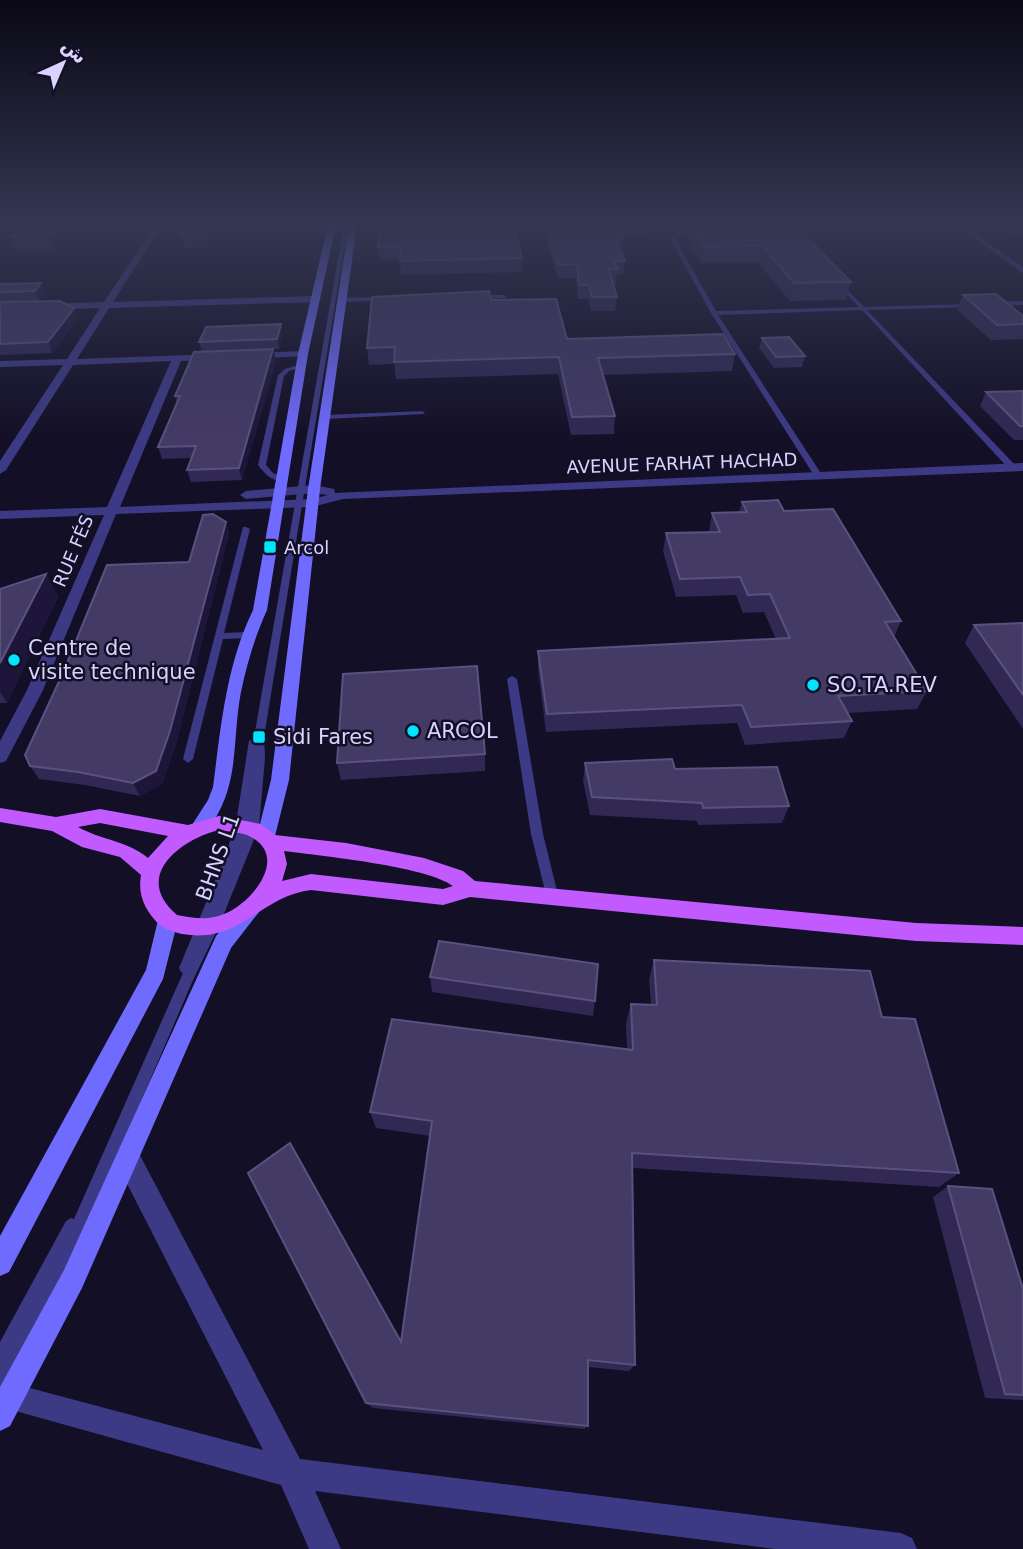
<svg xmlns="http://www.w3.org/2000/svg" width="1023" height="1549" viewBox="0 0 1023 1549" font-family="'DejaVu Sans',Vazirmatn,sans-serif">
<rect width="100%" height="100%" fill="#130f26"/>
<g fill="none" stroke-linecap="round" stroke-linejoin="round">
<g fill="#3d3a85" fill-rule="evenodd">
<path d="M344,225h4l-84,512 1,21 -6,69 -40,99 -26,54 -117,272 -31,64 -39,68 -6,3v-45l66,-121 5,-3 3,1 109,-246 -2,-1 -2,-4 45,-109 12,-36 13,-82 5,-4z"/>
<path d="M698,231l2,2 -20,1 -6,3 42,74 143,-4 -21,-22 2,-3 24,25 109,-3 -2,3 -104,3 149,156v4h-6l-148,-160 -144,5 104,160 -7,2 -104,-164 -42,-76 10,-5z"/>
<path d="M505,295l2,3 -29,1 -3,-2 3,-2z"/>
<path d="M384,297l2,3 -44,2 -3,-2 3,-2z"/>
<path d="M1023,301v4l-29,1 -3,-2 3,-2z"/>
<path d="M301,364l3,2 -1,1 -14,4 -5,5 -18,89 7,8 10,4v4c-12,0 -18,-7 -25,-16l20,-90 7,-6z"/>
<path d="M422,411l3,2 -1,1 -99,5 -3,-2 3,-2z"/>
<path d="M243,527h3l4,2 -26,104 24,-1 4,3 -4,3 -25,1 -30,120 -5,4 -5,-4z"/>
<path d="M512,676l5,3 26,155 16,65 -2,4 -4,1 -4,-1 -2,-4 -16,-65 -24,-155z"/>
</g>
<g fill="#3d3a85" fill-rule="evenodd">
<path d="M155,225h7l-49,77 204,-6 4,3 -4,3 -208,6 -32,51 139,-5 5,3 -5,3 -35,1 -61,146 192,-8 16,-4 -14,-2 -68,6 -6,-4 6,-4 68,-6 20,4 1,4 688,-30v8l-680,28 -31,8 -196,7 -73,176 -37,71 -6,2v-22l27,-51 77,-175 -104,4v-8l107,-4 64,-146 -98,4 -67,105 -6,4v-13l63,-96 -63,2v-6l67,-2 33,-51 -100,3v-6l104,-3z"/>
<path d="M956,225h7l60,42v6z"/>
<path d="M303,351l3,1v4l-55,3 -5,-3 5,-3z"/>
<path d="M126,1143l9,3 165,313 601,74 11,5 5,11h-142l-460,-58 26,58h-32l-28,-64 -280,-78 -1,-18 11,-6 252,67 -146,-286 -3,-9 3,-9z"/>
</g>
<g fill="#6f6bff" fill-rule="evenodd">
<path d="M328,225h8l-28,129 -41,256c-12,26 -20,54 -26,82 -9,46 -1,89 -28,130 -6,9 -9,15 -21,11l-2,-5 18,-28 5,-13c8,-61 13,-121 40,-177l45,-256z"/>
<path d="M349,225h8l-37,264 -31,291 -14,56 -2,5 -7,2 -7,-2 -2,-5 14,-56 37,-291z"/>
<path d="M249,903l7,3 3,6 -28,36 -149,340 -72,138 -10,5v-44l64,-117 152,-334 26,-30z"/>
<path d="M168,911l7,3 3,6 -15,59 -154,293 -9,4v-40l146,-266 12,-50 3,-6z"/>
</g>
<path fill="#c25bff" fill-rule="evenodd" d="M0,808l56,9 44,-8 88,16 31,-9 42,8 14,11 71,8 78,15 39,13 12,10 441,42 107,4v18l-107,-4 -446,-44 -27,8 -132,-15c-53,7 -69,54 -129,44 -11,-3 -20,-5 -28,-15 -11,-13 -16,-27 -13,-44l-21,-18 -38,-10 -30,-16 -52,-9zM100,823l68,13 -20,22c-22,-18 -45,-17 -70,-31zM219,830c10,2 23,2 32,7 38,20 1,66 -27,77 -16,7 -31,4 -47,1 -45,-38 2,-75 42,-85zM284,851c37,5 142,15 169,35l-10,3 -132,-15 -29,7 5,-17z"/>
</g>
<g fill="#312854">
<path d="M181,225h39l-12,22 -24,1 -4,-12 1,-1 -2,-8z"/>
<path d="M379,225l143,33v14l-121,3 -1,-15 -20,1 -2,-14z"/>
<path d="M541,225h293l-1,1h-37l55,56 -5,18 -56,1 -32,-39 -56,1 -17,-27 1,-8 -12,4 -54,2 3,5 -2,14 4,8 -2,13h-6l-1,9h-3l4,14 -2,14h-24l-3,-12h-10l-2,-21h-18z"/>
<path d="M1000,225h23v11h-8z"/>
<path d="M71,231l-17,19 -38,1 -6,-14z"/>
<path d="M41,283l5,10 -7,8 39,18 -26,34 -52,2v-71z"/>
<path d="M963,295l60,21v23l-32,1 -34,-30z"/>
<path d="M491,300l76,39 168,15 -3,17 -129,4 12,41 -1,18 -43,1 -13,-61 -162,5 -2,-15 -25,1 -2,-17z"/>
<path d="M283,334l-4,15h-6l3,12 -34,119 -51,2 -4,-12 4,-12 -29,1 -4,-12 19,-44 -2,-7 27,-44 -3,-10z"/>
<path d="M762,338l43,18 -3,11 -28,1 -15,-20z"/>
<path d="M1023,391v49h-9l-34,-34 6,-14z"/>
<path d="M742,502l42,9 117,110 -7,16 33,54 -10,18 -69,4 4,8 -8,17 -99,7 -8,-22 -191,9 -8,-63v-18l238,-12 -12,-27 -21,1 -7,-18 -60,2 -13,-46 3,-18 43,-1 3,-19 27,-1z"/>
<path d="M226,522l3,12 -53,210 -14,40 -22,12 -55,-11 -46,-6 -9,-13 32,-91 127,-113z"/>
<path d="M46,574l12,23 -51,106h-7v-114z"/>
<path d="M1023,623v106l-58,-86 9,-18z"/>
<path d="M485,754v17l-144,9 -4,-17z"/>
<path d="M585,763l90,6 114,37 -7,17 -84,2 -1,-4 -107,-6 -7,-34z"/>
<path d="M654,960l228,57 77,156 -20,14 -306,-19 2,197 -6,6 -41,-4v59l-4,3 -211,-21 -7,-5 -76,-260 9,15 102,182 29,-204 -54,-8 -6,-16 257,-63 -1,-26 5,-19 20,1 -2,-26z"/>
<path d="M430,977l165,24 -2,15 -161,-24z"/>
<path d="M948,1186l75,103v111l-38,-2 -52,-201z"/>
</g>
<g fill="#1d163a">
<path d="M60,225h9l2,6 -17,19 -5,-14z"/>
<path d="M211,225h9l-12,22 -2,-11z"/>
<path d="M675,225h10v3l-11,4z"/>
<path d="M41,283l5,10 -7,8 -4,-10z"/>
<path d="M74,308l4,11 -26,34 -4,-11z"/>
<path d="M281,324l2,10 -4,15 -2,-10z"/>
<path d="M273,349l3,12 -34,119 -3,-12z"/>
<path d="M226,522l3,12 -53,210 -14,40 -22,12 -7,-13z"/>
<path d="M46,574l12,23 -51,106 -7,-11v-29z"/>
<path d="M290,1143l9,15 107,192 -5,-8z"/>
</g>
<g fill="#433a66" stroke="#5a527e" stroke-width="2">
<path d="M23,225h37l-11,11 -39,1z"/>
<path d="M181,225h30l-5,11h-26l6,-9h-7z"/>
<path d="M379,225h135l8,33 -122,3 1,-14h-23z"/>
<path d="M546,225h70l7,14 -7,1 9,21h-11l4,8h-9l8,28h-25l-3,-12h-10l-2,-21 -19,1z"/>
<path d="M690,225h105l56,57 -57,1 -32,-38 -58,2z"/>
<path d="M41,283l-6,8 -35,1v-8z"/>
<path d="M489,291l2,9 65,-1 11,40 156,-5 12,20 -137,4 17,58 -43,1 -13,-60 -165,5 1,-15 -28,1 5,-51z"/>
<path d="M996,294l27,22v8l-26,1 -34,-30z"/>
<path d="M60,301l14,7 -26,34 -48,2v-42z"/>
<path d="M281,324l-4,15 -78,3 7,-15z"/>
<path d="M789,337l16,19 -29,1 -14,-19z"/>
<path d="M273,349l-34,119 -52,2 9,-24 -38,1 22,-51h-5l19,-44z"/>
<path d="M1023,391v35h-3l-34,-34z"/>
<path d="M778,500l6,11 49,-2 68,112 -16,1 42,69 -89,5 14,25 -101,6 -9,-22 -195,9 -9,-63 252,-13 -20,-44 -22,1 -8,-18 -60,2 -14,-46 54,-1 -8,-19 35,-1 -5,-10z"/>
<path d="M213,514l13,8 -56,209 -14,40 -23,12 -55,-11 -48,-6 -5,-11 37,-80 45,-110 82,-3 14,-47z"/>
<path d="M46,574l-46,89v-74z"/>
<path d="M1023,623v72l-49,-70z"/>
<path d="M477,666l8,88 -148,9 6,-89z"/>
<path d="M672,759l3,10 102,-2 12,39 -86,2 -1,-5 -110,-6 -7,-34z"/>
<path d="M439,941l159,23 -3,37 -165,-24z"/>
<path d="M654,960l216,11 12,46 33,2 44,154 -327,-20 3,212 -47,-5v66l-222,-23 -118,-230 42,-30 111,199 31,-221 -62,-9 22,-93 241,31 -2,-46 26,1z"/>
<path d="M948,1186l44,3 31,100v106l-18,-1z"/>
</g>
<linearGradient id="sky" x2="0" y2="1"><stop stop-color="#0a0815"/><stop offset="0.51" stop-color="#333752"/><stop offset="1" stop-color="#333752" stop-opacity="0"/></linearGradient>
<rect width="1023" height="441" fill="url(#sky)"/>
<g fill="#00e5ff" stroke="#130f26" stroke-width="2.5">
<rect x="263" y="540" width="14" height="14" rx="3.5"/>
<circle cx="14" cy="660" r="7"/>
<circle cx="813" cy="685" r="7"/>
<circle cx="413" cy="731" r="7"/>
<rect x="252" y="730" width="14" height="14" rx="3.5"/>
</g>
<g text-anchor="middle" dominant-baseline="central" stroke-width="5" stroke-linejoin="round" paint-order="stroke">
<g font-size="18" fill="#d9d4ff" stroke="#130f26">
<text transform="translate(682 463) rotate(-2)">AVENUE FARHAT HACHAD</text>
<text transform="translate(73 551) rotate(-67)">RUE FÉS</text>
</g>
<g font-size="18" fill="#d9d4ff" stroke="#130f26" text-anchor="start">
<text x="284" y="547">Arcol</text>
</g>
<g font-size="21" fill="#d9d4ff" stroke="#130f26" text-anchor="start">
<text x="28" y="648">Centre de<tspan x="28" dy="24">visite technique</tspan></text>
<text x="827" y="685">SO.TA.REV</text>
<text x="427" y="731">ARCOL</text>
<text x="273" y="737">Sidi Fares</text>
</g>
<g font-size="21" fill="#d9d4ff" stroke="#130f26">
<text transform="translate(218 857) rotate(-70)">BHNS L1</text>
</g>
</g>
<g transform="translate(63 63) rotate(44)" stroke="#130f26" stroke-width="5" paint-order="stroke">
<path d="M0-5L12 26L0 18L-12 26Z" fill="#d9d4ff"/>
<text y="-10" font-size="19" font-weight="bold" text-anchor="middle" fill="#d9d4ff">ش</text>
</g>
</svg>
